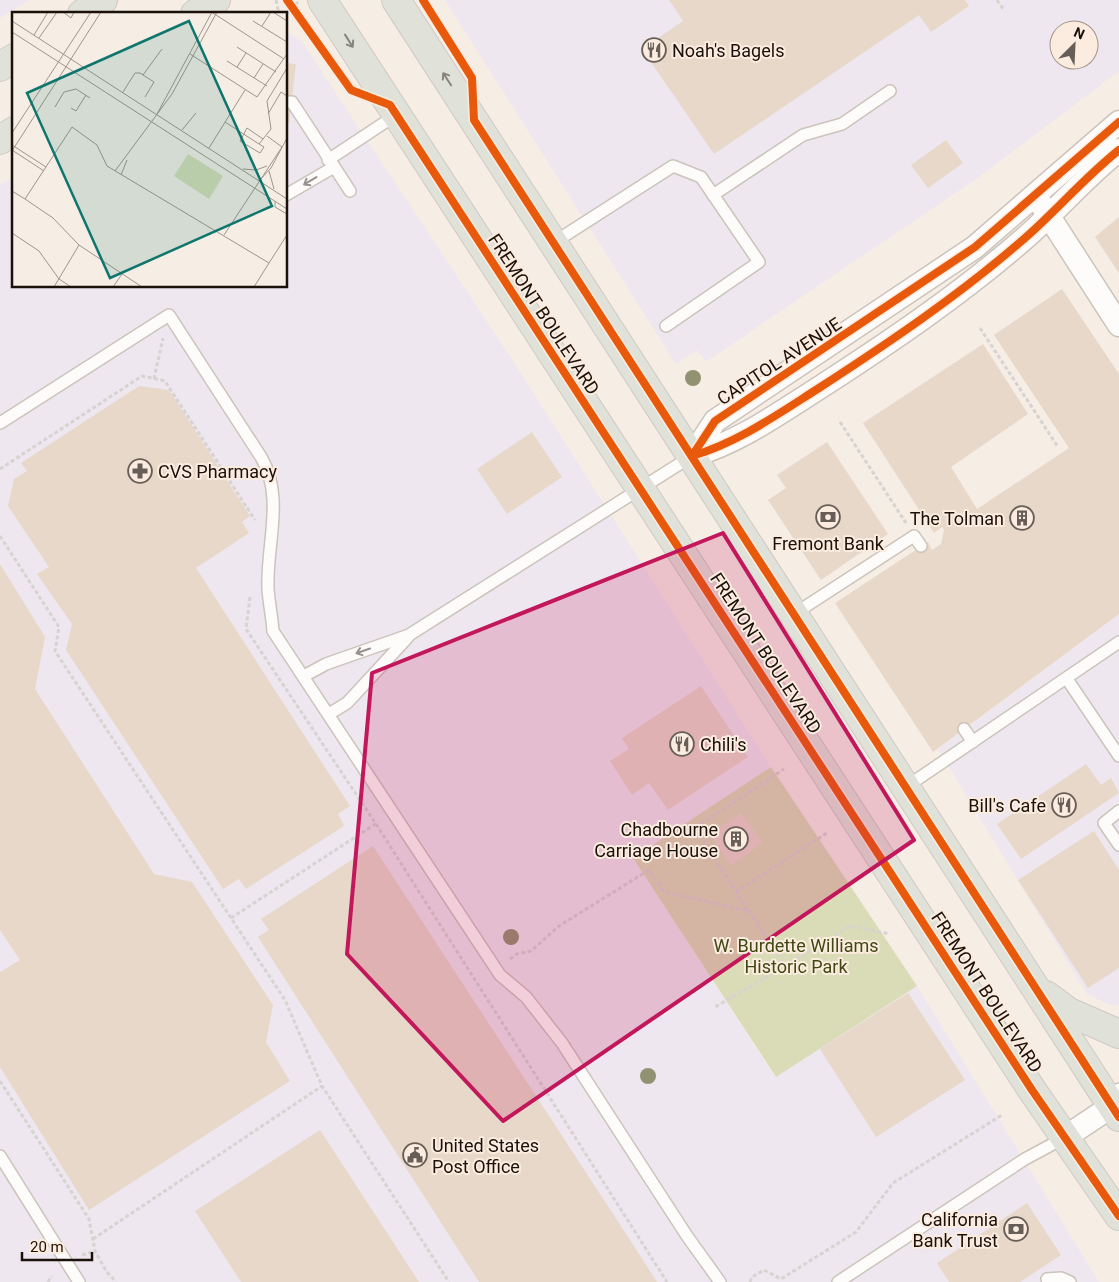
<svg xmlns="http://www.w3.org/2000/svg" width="1119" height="1282" viewBox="0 0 1119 1282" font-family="Roboto,sans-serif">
<rect width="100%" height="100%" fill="#f6ede5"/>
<g fill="#eee7ef" fill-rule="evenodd">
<path d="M0,0h29l-29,18z"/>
<path d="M445,0h674v71l-140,106 -269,182 -5,2 -8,-11 -21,14zM1059,30h30v30h-30z"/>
<path d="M286,31l16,11 215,325 254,400 -137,92 141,218 142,-91 182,296h-1099v-1097l14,-9v110h272z"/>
<path d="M1119,614v392l-11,-2 -21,-10 -149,-245z"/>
</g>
<path fill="#d9dcb6" d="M771,767l146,219 -141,91 -143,-219z"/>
<g fill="#e7d8ca">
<path d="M669,0h296l4,6 -38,26 -12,-17 -205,139 -72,-105 41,-28z"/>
<path d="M286,63l10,1 -7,59 -3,-1z"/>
<path d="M946,140l17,23 -35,25 -17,-23z"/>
<path d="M1119,217v56l-24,-36z"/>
<path d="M1062,289l57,85v240l-186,138 -98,-149 93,-61 4,8 9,-6 3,-14 -2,-3 -8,6 -71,-110 120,-79 45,70 -77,53 26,42 92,-61 -75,-113z"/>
<path d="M139,386l30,4 81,126 -8,6 7,11 -53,35 154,238 -12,8 6,12 -98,63 -7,-10 -16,10 -157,-239 6,-26 -35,-50 12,-7 -41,-61 6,-27 13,-8 -6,-8z"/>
<path d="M532,432l30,45 -55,37 -30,-45z"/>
<path d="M827,442l61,92 -67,46 -53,-80 18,-12 -9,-13z"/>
<path d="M0,564l45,73 -10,52 119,185 38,8 81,123 -7,37 24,39 -201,129 -89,-143v-95l20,-12 -20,-30z"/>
<path d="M701,686l47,71 -80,53 -19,-27 -17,12 -22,-34 19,-12 -7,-11z"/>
<path d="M1086,764l15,21 10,-7 8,15 -98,66 -24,-35z"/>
<path d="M741,813l22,30 -32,22 -21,-31z"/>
<path d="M1094,831l25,39v98l-31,20 -70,-108z"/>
<path d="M373,846l259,397 25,39h-178l-221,-345 11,-7 -8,-11z"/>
<path d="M908,993l57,87 -89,57 -56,-88z"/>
<path d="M320,1130l99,152h-178l-46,-71z"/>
<path d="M1027,1203l34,52 -41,27h-71l-12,-19z"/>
</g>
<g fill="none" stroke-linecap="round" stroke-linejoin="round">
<g stroke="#ccc3bb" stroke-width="14">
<g id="service">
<path d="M286,102h6l58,89"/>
<path d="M328,160l68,-45"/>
<path d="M286,195l48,-28"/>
<path d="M713,195l90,-60 39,-11 48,-33"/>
<path d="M553,243l120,-77 28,11 58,85 -93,64"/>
<path d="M0,423l169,-108 92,142c24,40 5,88 7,132 1,14 4,28 5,42l227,344 26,22 36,46 125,193 33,46"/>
<path d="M794,614l120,-78 7,10"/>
<path d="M304,676l22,-12 83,-29 283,-179"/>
<path d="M1067,679l52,77"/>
<path d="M329,714l18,-11 61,-66"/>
<path d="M964,729l9,13"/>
<path d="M906,787l213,-145"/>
<path d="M1119,811l-15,12 15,22"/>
<path d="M0,1156l79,126"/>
<path d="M1047,1279l14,-1 9,4"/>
<path d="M838,1282l187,-123 39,-21"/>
</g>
</g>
<g stroke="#ccc3bb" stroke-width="25">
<g id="minor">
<path d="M1041,204l78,121"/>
<path d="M692,456l23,-35 260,-174 144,-125"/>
<path d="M692,456c47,-14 86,-42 127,-68 71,-46 142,-94 206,-150 32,-28 60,-61 94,-88"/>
<path d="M1064,1138l48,-32 7,-11"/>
</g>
</g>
<g stroke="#cec9c4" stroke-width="30">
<g id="primary">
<path d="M322,0l710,1090 87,126"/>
<path d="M396,0l723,1117"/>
<path d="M82,14l21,-14"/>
<path d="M195,14l21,-14"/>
<path d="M0,67l14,-9"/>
<path d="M0,140l14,-9"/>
<path d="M1046,995l23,17 50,22"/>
</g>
</g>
<g stroke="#d6d3d1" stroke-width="3" stroke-dasharray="4 2.5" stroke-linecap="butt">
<path d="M276,0l3,14"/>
<path d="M997,0l7,10"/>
<path d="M286,14l12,-12"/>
<path d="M980,328l78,119"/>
<path d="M154,379l9,-41"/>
<path d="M840,422l66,101"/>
<path d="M0,469l142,-93 23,5 90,139"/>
<path d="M0,536l59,91 -4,24 230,349 37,86 127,196"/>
<path d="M250,597l-4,32 130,195 291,458"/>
<path d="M736,892l91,-59"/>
<path d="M748,910l-53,-82 89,-59"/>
<path d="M231,918l146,-95"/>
<path d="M510,959l7,-5 14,-3 28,-25 90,-56 15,22 85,19 36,55 -70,41"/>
<path d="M785,966l65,-40 40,8"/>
<path d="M0,1081l89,138 6,32 11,20 10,11"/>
<path d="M93,1239l229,-153"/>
<path d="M82,1255l13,-4"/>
<path d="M48,1282l4,-6"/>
<path d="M750,1282l2,-5 12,-7 17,9 75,-47 37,-49 109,-68"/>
</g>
<use href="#service" stroke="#fefcfb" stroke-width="11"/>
<use href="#minor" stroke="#fefcfb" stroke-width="22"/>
<use href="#primary" stroke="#e0e2d9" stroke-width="28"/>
<g stroke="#fcecdf" stroke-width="11">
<g id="cycleway">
<path d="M287,0l64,90 39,15 642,985 87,126"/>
<path d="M423,0l49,78 2,42 645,997"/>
<path d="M692,456l23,-35 260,-174 144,-125"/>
<path d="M692,456c47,-14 86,-42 127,-68 71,-46 142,-94 206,-150 32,-28 60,-61 94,-88"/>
</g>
</g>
<use href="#cycleway" stroke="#e8590c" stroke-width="8"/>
</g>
<g fill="#919271">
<circle cx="693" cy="378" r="8"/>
<circle cx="511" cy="937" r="8"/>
<circle cx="648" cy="1076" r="8"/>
</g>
<defs><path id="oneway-shaft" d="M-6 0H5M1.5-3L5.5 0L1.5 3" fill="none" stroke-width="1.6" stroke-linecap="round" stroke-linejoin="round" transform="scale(1.25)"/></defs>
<g stroke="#87847c">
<use href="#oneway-shaft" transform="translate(349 41) rotate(58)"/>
<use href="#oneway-shaft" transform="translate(447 79) rotate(-123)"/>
</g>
<g stroke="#97928f">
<use href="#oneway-shaft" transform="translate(310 181) rotate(149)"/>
<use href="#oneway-shaft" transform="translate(363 651) rotate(161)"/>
</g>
<path fill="#c2185b" fill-opacity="0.2" stroke="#c2185b" stroke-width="4" stroke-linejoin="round" d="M723,533l191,307 -411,281 -156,-167 25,-281z"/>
<defs>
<g id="restaurant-ring" transform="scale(1.25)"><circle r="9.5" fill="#fcecdf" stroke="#675e57" stroke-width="1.5"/><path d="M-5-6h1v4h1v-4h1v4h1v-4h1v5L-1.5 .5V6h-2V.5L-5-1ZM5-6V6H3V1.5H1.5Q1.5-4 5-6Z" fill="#675e57"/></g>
<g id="pharmacy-ring" transform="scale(1.25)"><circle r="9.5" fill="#fcecdf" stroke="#675e57" stroke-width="1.5"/><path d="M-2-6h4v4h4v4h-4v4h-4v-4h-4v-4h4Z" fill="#675e57"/></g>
<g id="bank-ring" transform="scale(1.25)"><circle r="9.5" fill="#fcecdf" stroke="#675e57" stroke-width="1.5"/><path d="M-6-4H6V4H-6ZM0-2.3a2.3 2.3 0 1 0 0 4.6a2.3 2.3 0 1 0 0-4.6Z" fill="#675e57"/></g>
<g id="building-ring" transform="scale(1.25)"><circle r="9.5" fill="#fcecdf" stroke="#675e57" stroke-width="1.5"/><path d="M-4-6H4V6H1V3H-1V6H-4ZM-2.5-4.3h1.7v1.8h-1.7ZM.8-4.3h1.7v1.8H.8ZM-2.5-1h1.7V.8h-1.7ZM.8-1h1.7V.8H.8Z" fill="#675e57"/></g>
<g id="civic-ring" transform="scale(1.25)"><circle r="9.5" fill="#fcecdf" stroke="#675e57" stroke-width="1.5"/><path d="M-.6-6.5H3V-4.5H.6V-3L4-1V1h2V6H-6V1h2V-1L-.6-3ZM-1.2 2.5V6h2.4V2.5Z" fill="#675e57"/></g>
</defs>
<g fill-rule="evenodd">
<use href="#restaurant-ring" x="654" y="50"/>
<use href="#pharmacy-ring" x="140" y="471"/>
<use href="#bank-ring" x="828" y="517"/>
<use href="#building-ring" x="1022" y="518"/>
<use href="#restaurant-ring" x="682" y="744"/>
<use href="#restaurant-ring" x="1064" y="805"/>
<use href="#building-ring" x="736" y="839"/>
<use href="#civic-ring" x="415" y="1155"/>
<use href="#bank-ring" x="1016" y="1229"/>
</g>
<g text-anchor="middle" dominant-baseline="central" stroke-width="4" stroke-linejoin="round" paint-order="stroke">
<g font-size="18" fill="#1a110a" stroke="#fcecdf" text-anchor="start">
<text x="672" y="50">Noah's Bagels</text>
<text x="158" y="471">CVS Pharmacy</text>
<text x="1004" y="518" text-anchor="end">The Tolman</text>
<text x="828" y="543" text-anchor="middle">Fremont Bank</text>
<text x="700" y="744">Chili's</text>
<text x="1046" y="805" text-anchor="end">Bill's Cafe</text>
<text x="718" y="829" text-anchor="end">Chadbourne<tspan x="718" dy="21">Carriage House</tspan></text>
<text x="432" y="1145">United States<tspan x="432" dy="21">Post Office</tspan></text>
<text x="998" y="1219" text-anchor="end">California<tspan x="998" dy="21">Bank Trust</tspan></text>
</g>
<g font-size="18" fill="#1a110a" stroke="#fcecdf">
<text transform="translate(544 314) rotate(57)">FREMONT BOULEVARD</text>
<text transform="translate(779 361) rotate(-33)">CAPITOL AVENUE</text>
<text transform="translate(766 653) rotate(57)">FREMONT BOULEVARD</text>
<text transform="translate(987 992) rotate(57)">FREMONT BOULEVARD</text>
</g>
<g font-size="18" fill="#3f4712" stroke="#fcecdf">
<text x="796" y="945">W. Burdette Williams<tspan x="796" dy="21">Historic Park</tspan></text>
</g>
</g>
<g transform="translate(12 12)">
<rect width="275" height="275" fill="#f6ede5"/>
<path d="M176,142l35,22 -14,23 -35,-23z" fill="#d9dcb6"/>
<path fill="none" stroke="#9e958d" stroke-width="1" d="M51,0l8,6 3,-6M261,0l14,9M201,1l71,46M0,9l275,178M241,9l34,21M250,14l9,-14M0,20l275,177M22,23l14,-23M27,26l18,-26M225,35l39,25M178,42l67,43 30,-43M215,49l40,25M225,55l9,-14M131,63l19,-26M242,66l9,-14M111,80l12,-19h5l14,9 -9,15M43,95l9,-15 12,-3 14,9M59,96l5,3 10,-16M145,102l55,-102M256,102l13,-22 6,4M213,110l34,22 12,-15 -4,-28 20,-33M170,118l14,-17M0,121l79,-121M255,124l15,11M247,132l5,3 -4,6 -20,-12 7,-13 16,11M0,133l34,22M197,136l36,-58M0,138l32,21M0,139l89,-139M231,157l13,1 11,-4M103,159l57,-77 45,-82M257,159l5,18M109,163l6,-15M247,169l12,-13 16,-30M0,179l13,8M263,189v6l12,7M0,221l27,18 20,28 12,8M212,223l58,-88M257,251l18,-28M42,275l25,-42M101,275l9,-13M130,275l-63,-42 -26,-27 -28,-19 47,-72 25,18 10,21 162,97 -15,24"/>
<path fill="#0f766e" fill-opacity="0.15" stroke="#0f766e" stroke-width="2.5" d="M177,9l83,185 -162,72 -83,-185z"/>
<rect width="275" height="275" fill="none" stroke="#1a110a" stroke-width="2.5"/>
</g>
<g transform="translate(1074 45) rotate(24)"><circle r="24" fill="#fcecdf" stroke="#a2948a"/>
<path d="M0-4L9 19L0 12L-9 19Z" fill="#675e57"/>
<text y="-8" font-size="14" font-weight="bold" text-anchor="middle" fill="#1a110a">N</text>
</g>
<path d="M22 1252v8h70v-8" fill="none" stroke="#1a110a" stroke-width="2.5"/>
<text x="30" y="1252" font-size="15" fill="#1a110a" stroke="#fcecdf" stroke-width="4" paint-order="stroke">20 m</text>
</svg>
